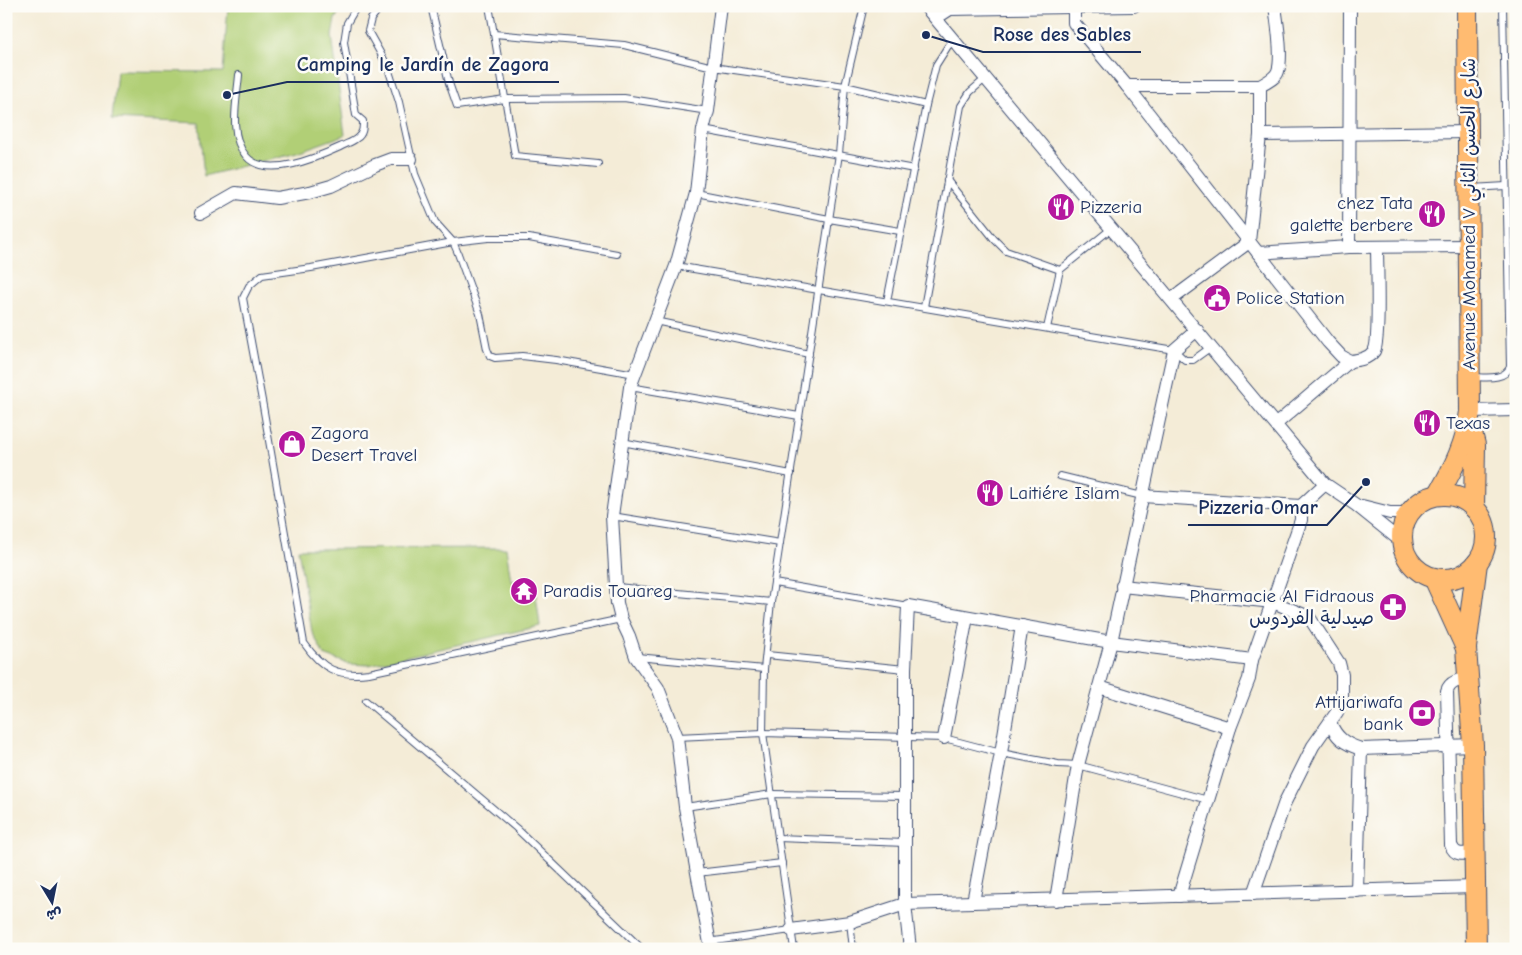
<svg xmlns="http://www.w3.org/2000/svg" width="1522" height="955" viewBox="0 0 1522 955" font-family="'Comic Neue','Playpen Sans Arabic',sans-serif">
<rect width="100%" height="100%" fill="#fdfcf7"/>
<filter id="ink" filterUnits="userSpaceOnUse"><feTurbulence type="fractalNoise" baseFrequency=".02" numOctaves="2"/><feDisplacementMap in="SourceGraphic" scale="10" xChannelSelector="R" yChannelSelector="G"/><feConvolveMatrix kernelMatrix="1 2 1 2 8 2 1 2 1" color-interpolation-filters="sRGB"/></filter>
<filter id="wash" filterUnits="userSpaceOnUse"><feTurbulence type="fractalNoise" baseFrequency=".0096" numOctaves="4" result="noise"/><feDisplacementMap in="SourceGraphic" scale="20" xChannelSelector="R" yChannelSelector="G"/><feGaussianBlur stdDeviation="1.12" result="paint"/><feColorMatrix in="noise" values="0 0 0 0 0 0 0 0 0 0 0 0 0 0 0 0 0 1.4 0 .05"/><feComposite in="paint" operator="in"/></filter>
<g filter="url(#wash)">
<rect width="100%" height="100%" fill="#f4ecd7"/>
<g fill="#b1cf76" stroke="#667f6a">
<path d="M228,6h115l-8,13 -3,17 13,99 -48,17 -93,24 -5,-53 -87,-4 5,-48 106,1z"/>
<path d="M506,548l5,33 23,-2 6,47 -171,39 -20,-1 -25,-9 -12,-23 -14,-83z"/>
</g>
</g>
<g filter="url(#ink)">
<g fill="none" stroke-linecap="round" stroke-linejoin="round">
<g stroke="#3c4b70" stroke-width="8">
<g id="service">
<path d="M381,6l-10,13 -3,12 19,34 12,37 16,72 20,48 18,20 4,9 23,63 7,35 3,7 5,2 27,-2 34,4 79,14"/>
<path d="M431,6l18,77 8,23 48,-7 119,-1 84,13"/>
<path d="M489,6l5,28 130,11 89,22 132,19 81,19"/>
<path d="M494,34l21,122 83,8"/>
<path d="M239,75c-2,25 -11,60 7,81 20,24 72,1 94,-9 5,-3 13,-5 17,-9 6,-4 6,-10 6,-17l-7,-6 -12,-73 3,-19 10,-17"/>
<path d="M703,130l211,39"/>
<path d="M947,180l47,59 12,12 54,19 52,-42"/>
<path d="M1472,188l34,-2"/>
<path d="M696,193l133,26 71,12"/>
<path d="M617,254l-88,-16h-41l-35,4 -142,26 -49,7 -13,11 -6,12 20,108 41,237c18,26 33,34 65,30l252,-54"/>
<path d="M676,266l498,84 11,10h8l18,-13"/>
<path d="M887,301l39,-196 10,-40 12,-19 7,-6"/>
<path d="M924,307l37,-201 9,-14 16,-14"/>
<path d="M655,321l154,33"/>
<path d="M1047,328l13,-58"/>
<path d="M1471,377c14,0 33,4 39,-10l-7,-361"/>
<path d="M630,387l169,29"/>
<path d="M622,442l169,32"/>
<path d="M1060,476l82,20"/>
<path d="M612,516l168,27"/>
<path d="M774,583l134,23"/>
<path d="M617,587l154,15"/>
<path d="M767,655l138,14"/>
<path d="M637,657l127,12"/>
<path d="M366,701l150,127 126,121"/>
<path d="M677,737l86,-4 181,5 57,15 57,11 20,1 130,35"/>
<path d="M685,807l87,-13 133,2"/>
<path d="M778,838l127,5"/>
<path d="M697,873l85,-10"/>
<path d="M850,922l3,27"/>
<path d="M708,942l83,-12"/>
<path d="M794,949l-31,-216 1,-64 7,-67 68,-448 6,-68 19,-80"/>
</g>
</g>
<g stroke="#3c4b70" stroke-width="14">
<g id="minor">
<path d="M925,6l400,478 31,21 46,37"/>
<path d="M1074,6v17l53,63 201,256 13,14 9,5c9,-1 18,-2 24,-10 6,-9 3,-88 3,-104"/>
<path d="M936,18l14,-9 184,-3"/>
<path d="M1127,86h133c7,-4 16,-8 18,-15 5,-14 -1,-50 -3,-65"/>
<path d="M1260,135l208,-3"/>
<path d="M201,213l35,-20 41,5 33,-6 21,-6 44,-21 16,-6h20"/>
<path d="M1349,247l1,-241"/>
<path d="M1258,253l91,-6 119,-1"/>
<path d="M1172,299l77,-57 11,-107v-49"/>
<path d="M1470,411l46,-1"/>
<path d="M1276,424l74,-63"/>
<path d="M1142,496l159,10"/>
<path d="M1362,506l28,7h19"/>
<path d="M1122,586l151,16 36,15 30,46 3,12v24l-5,13 -24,34 -28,56 -32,92"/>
<path d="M1469,679c-10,1 -19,2 -22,12l4,154c4,12 14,9 24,7"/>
<path d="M1099,687l131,41"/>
<path d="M1330,722c6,16 15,22 31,27l112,-4"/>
<path d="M944,738l23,-121"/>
<path d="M1357,891l4,-142"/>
<path d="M1179,896l51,-168 19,-49 3,-19 49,-140v-14l24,-22"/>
<path d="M1056,900l22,-135 33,-123 63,-292 23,-20"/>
<path d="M973,902l28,-149 21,-127"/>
<path d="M791,930l59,-8 55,-18 570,-17"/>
<path d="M711,949l-26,-142 -8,-70 -19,-49 -22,-31 -7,-21 -8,-17 -4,-16 -5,-87 18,-129 46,-121 20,-73 7,-63 5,-19 13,-105"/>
<path d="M910,949l-5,-45v-235l3,-63 203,36 141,18"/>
</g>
</g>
<g stroke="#3c4b70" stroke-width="22">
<g id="primary">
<path d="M1470,425l5,20 -1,63"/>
<path d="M1438,495c15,-26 29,-53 32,-84l-3,-405"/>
<circle cx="1444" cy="537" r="42"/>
<path d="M1434,578l31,68"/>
<path d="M1476,949l-3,-204 -7,-97 11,-85"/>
</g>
</g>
<use href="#service" stroke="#fff" stroke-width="6"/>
<use href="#minor" stroke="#fff" stroke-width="12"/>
<use href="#primary" stroke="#ffbb71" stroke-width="20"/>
</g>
</g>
<defs>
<g id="restaurant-disc" transform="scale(1.4375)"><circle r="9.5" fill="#b5179e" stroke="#fdfcf7"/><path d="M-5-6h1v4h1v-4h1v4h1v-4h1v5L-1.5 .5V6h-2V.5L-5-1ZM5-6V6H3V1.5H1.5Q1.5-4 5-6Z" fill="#fff"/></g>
<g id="civic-disc" transform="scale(1.4375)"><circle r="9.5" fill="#b5179e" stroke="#fdfcf7"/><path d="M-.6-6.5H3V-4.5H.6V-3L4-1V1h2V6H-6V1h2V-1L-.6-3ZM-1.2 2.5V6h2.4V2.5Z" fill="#fff"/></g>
<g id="shop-disc" transform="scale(1.4375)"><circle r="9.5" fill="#b5179e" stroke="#fdfcf7"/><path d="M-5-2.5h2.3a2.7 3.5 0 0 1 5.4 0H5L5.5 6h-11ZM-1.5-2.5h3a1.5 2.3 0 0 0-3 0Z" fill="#fff"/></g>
<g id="temple-disc" transform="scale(1.4375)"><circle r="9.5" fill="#b5179e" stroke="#fdfcf7"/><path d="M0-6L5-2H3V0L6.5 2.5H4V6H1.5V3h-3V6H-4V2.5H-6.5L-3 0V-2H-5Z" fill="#fff"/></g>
<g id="pharmacy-disc" transform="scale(1.4375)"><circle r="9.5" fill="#b5179e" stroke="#fdfcf7"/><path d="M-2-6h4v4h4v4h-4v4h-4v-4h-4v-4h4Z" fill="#fff"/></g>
<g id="bank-disc" transform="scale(1.4375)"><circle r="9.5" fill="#b5179e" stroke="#fdfcf7"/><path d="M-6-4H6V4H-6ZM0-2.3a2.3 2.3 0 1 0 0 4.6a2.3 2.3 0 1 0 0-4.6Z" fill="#fff"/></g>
</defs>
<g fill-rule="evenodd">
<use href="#restaurant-disc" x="1061" y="207"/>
<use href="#restaurant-disc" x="1432" y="214"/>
<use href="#civic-disc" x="1217" y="298"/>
<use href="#restaurant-disc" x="1427" y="423"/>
<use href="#shop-disc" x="292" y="444"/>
<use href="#restaurant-disc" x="990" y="493"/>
<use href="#temple-disc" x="524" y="591"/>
<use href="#pharmacy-disc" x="1393" y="607"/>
<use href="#bank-disc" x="1422" y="713"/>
</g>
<g text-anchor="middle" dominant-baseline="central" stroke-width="5" stroke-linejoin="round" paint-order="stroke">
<g font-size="19" fill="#1b2f5e" stroke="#fdfcf7" text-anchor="start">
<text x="1413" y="203" text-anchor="end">chez Tata<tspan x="1413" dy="22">galette berbere</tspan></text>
<text x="1080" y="207">Pizzeria</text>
<text x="1236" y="298">Police Station</text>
<text x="1446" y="423">Texas</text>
<text x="311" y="433">Zagora<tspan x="311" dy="22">Desert Travel</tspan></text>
<text x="1009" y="493">Laitiére Islam</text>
<text x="543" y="591">Paradis Touareg</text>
<text x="1374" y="596" text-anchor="end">Pharmacie Al Fidraous<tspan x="1374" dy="22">صيدلية الفردوس</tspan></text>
<text x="1403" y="702" text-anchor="end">Attijariwafa<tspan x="1403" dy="22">bank</tspan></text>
</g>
<g font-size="19" fill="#1b2f5e" stroke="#fdfcf7">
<text transform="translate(1469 214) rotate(-90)">Avenue Mohamed V شارع الحسن الثاني</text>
</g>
</g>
<path fill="none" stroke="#1b2f5e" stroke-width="2" d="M926 35L983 52H1141M227 95L287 82H559M1366 482L1327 525H1188"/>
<g fill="#1b2f5e" stroke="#fdfcf7" stroke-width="2">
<circle cx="926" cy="35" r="5"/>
<circle cx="227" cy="95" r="5"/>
<circle cx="1366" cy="482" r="5"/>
</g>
<g font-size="20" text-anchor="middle" font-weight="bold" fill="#1b2f5e" stroke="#fdfcf7" stroke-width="5" stroke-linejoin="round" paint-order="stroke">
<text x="1062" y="41">Rose des Sables</text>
<text x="423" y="71">Camping le Jardín de Zagora</text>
<text x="1258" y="514">Pizzeria Omar</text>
</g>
<rect width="1522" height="955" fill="none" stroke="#fdfcf7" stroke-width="25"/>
<g transform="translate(52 902) rotate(170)" stroke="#fdfcf7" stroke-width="4" paint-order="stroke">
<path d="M0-4L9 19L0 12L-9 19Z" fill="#1b2f5e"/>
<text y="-8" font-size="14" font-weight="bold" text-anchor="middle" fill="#1b2f5e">ش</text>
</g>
</svg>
